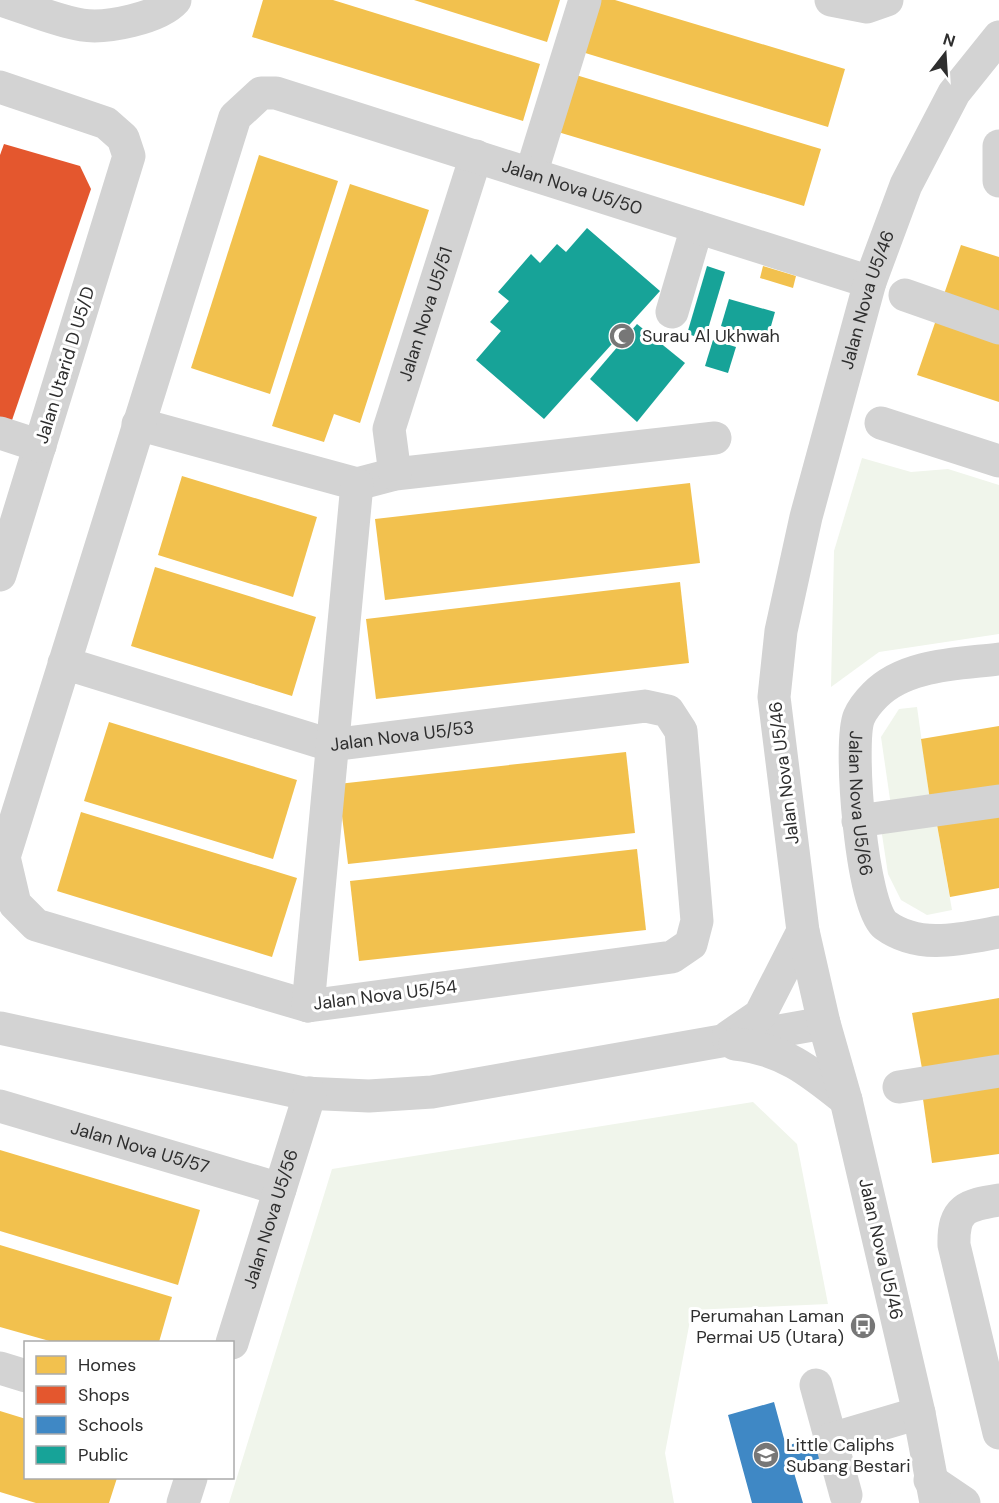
<svg xmlns="http://www.w3.org/2000/svg" width="999" height="1503" viewBox="0 0 999 1503" font-family="'DM Sans',sans-serif">
<rect width="100%" height="100%" fill="#fff"/>
<g fill="#f0f5eb">
<path d="M862,458l49,14 37,-3 51,16v149l-120,18 -48,35 3,-136z"/>
<path d="M917,707l13,93 -39,6 -10,-69 18,-28z"/>
<path d="M936,819l16,91 -25,5 -26,-15 -13,-26 -7,-46z"/>
<path d="M753,1102l44,42 31,160 -136,6 -27,143 9,50h-445l103,-334z"/>
</g>
<g fill="#f2c14e">
<path d="M263,0h70l207,64 -17,57 -271,-84z"/>
<path d="M414,0h146l-13,42z"/>
<path d="M598,0h17l230,69 -17,58 -246,-75z"/>
<path d="M576,75l245,74 -17,57 -246,-74z"/>
<path d="M259,155l79,26 -68,213 -79,-26z"/>
<path d="M350,184l79,26 -69,213 -26,-9 -10,28 -52,-16z"/>
<path d="M961,245l38,12v62l-57,-19z"/>
<path d="M763,266l33,10 -3,12 -33,-10z"/>
<path d="M936,320l63,21v61l-82,-27z"/>
<path d="M182,476l135,41 -24,80 -135,-42z"/>
<path d="M690,483l10,80 -315,37 -10,-81z"/>
<path d="M155,567l161,50 -24,79 -161,-50z"/>
<path d="M680,582l9,81 -313,36 -10,-80z"/>
<path d="M109,722l188,58 -24,79 -189,-58z"/>
<path d="M999,726v64l-69,10 -9,-61z"/>
<path d="M626,752l9,81 -287,31 -10,-80z"/>
<path d="M999,809v79l-49,9 -14,-78z"/>
<path d="M81,812l216,66 -25,79 -215,-66z"/>
<path d="M637,849l9,81 -287,31 -9,-80z"/>
<path d="M999,998v63l-76,13 -11,-61z"/>
<path d="M999,1081v73l-67,9 -10,-71z"/>
<path d="M0,1150l200,60 -22,75 -178,-54z"/>
<path d="M0,1245l172,52 -13,45h-106l-53,-15z"/>
<path d="M0,1411l26,8v59h91l-8,25h-73l-36,-11z"/>
</g>
<path fill="#e4572e" d="M4,144l76,22 11,23 -82,240 -9,-3v-271z"/>
<path fill="#3f88c5" d="M774,1402l12,44 37,-11 6,21 -37,10 11,37h-51l-24,-88z"/>
<g fill="#17a398">
<path d="M587,228l73,63 -116,128 -68,-59 25,-29 -11,-9 19,-21 -11,-9 33,-38 9,9 17,-19 9,8z"/>
<path d="M707,266l18,6 -20,67 -18,-5z"/>
<path d="M729,299l46,13 -8,28 -46,-14z"/>
<path d="M637,324l48,39 -48,59 -47,-43z"/>
<path d="M713,340l23,7 -8,26 -23,-7z"/>
</g>
<g fill="none" stroke-linecap="round" stroke-linejoin="round">
<g stroke="#d3d3d3" stroke-width="33">
<path d="M1,0c26,8 55,21 81,25 24,4 77,-7 93,-25"/>
<path d="M831,0l36,7 20,-7"/>
<path d="M0,87l106,36 17,15 6,18 -129,419"/>
<path d="M999,146v35"/>
<path d="M531,174l54,-174"/>
<path d="M905,295l94,33"/>
<path d="M672,312l25,-85"/>
<path d="M881,423l118,38"/>
<path d="M138,424l219,60 38,-10 320,-36"/>
<path d="M0,433l40,13"/>
<path id="s1" d="M395,474l-6,-45 87,-273"/>
<path id="s2" d="M999,659c-40,5 -94,5 -124,36 -5,5 -13,15 -16,22 -11,27 3,191 26,208 34,25 76,14 114,7"/>
<path id="s3" d="M64,663l266,82 315,-39 23,5 13,20 16,190 -6,23 -19,13 -364,49 -272,-81 -21,-21 -11,-47 231,-740 26,-24h15l594,189"/>
<path d="M858,821l141,-20"/>
<path d="M308,1006l49,-522"/>
<path d="M0,1028l303,65 66,3 63,-4 392,-69"/>
<path d="M728,1037l32,-22 43,-84"/>
<path d="M735,1044c48,5 75,27 111,56"/>
<path d="M899,1087l100,-16"/>
<path id="s4" d="M0,1106l280,83"/>
<path d="M999,1200c-32,5 -46,8 -45,45l45,188"/>
<path id="s5" d="M232,1343l78,-250"/>
<path d="M0,1368l26,8"/>
<path d="M816,1385l30,110"/>
<path d="M831,1439l88,-26"/>
<path d="M930,1480l34,23"/>
<path d="M183,1503l8,-25"/>
<path id="s6" d="M936,1503l-17,-90 -73,-313 -22,-77 -21,-92 -29,-234 7,-66 25,-114 64,-235 36,-97 48,-92 45,-56"/>
</g>
</g>
<defs>
<g id="mosque-disc" transform="scale(1.35)"><circle r="9.5" fill="#777" stroke="#fff"/><path d="M3.5-4.9A6 6 0 1 0 3.5 4.9A5 5 0 1 1 3.5-4.9Z" fill="#fff"/></g>
<g id="bus-disc" transform="scale(1.35)"><circle r="9.5" fill="#777" stroke="#fff"/><path d="M-5-6H5V4H4V6H2V4H-2V6H-4V4H-5ZM-3.5-4V0h7V-4ZM-3.5 1.2v1.5H-2V1.2ZM2 1.2v1.5H3.5V1.2Z" fill="#fff"/></g>
<g id="school-disc" transform="scale(1.35)"><circle r="9.5" fill="#777" stroke="#fff"/><path d="M0-5L7-2L0 1L-7-2ZM-4 1L0 2.5L4 1V4Q0 6-4 4Z" fill="#fff"/></g>
</defs>
<g fill-rule="evenodd">
<use href="#mosque-disc" x="622" y="336"/>
<use href="#bus-disc" x="863" y="1326"/>
<use href="#school-disc" x="766" y="1455"/>
</g>
<g text-anchor="middle" dominant-baseline="central" stroke-width="6" stroke-linejoin="round" paint-order="stroke">
<g font-size="18" fill="#2e2e2e" stroke="#fff">
<text stroke="none"><textPath href="#s3" startOffset="2746">Jalan Nova U5/50</textPath></text>
<text stroke="none"><textPath href="#s6" startOffset="1232">Jalan Nova U5/46</textPath></text>
<text stroke="none"><textPath href="#s1" startOffset="166">Jalan Nova U5/51</textPath></text>
<text transform="translate(65 365) rotate(-73)">Jalan Utarid D U5/D</text>
<text stroke="none"><textPath href="#s3" startOffset="351">Jalan Nova U5/53</textPath></text>
<text transform="translate(784 773) rotate(-97)">Jalan Nova U5/46</text>
<text stroke="none"><textPath href="#s2" startOffset="246">Jalan Nova U5/66</textPath></text>
<text transform="translate(385 995) rotate(-7)">Jalan Nova U5/54</text>
<text stroke="none"><textPath href="#s4" startOffset="146">Jalan Nova U5/57</textPath></text>
<text stroke="none"><textPath href="#s5" startOffset="130">Jalan Nova U5/56</textPath></text>
<text transform="translate(881 1249) rotate(77)">Jalan Nova U5/46</text>
</g>
<g font-size="18" fill="#2e2e2e" stroke="#fff" text-anchor="start">
<text x="642" y="336">Surau Al Ukhwah</text>
<text x="844" y="1316" text-anchor="end">Perumahan Laman<tspan x="844" dy="21">Permai U5 (Utara)</tspan></text>
<text x="786" y="1445">Little Caliphs<tspan x="786" dy="21">Subang Bestari</tspan></text>
</g>
</g>
<rect x="24" y="1341" width="210" height="138" fill="#ffffff" stroke="#ababab" stroke-width="1.5"/>
<rect x="36" y="1356" width="30" height="18" fill="#f2c14e" stroke="#ababab" stroke-width="1.5"/>
<text x="78" y="1371" font-size="18" fill="#2e2e2e">Homes</text>
<rect x="36" y="1386" width="30" height="18" fill="#e4572e" stroke="#ababab" stroke-width="1.5"/>
<text x="78" y="1401" font-size="18" fill="#2e2e2e">Shops</text>
<rect x="36" y="1416" width="30" height="18" fill="#3f88c5" stroke="#ababab" stroke-width="1.5"/>
<text x="78" y="1431" font-size="18" fill="#2e2e2e">Schools</text>
<rect x="36" y="1446" width="30" height="18" fill="#17a398" stroke="#ababab" stroke-width="1.5"/>
<text x="78" y="1461" font-size="18" fill="#2e2e2e">Public</text>
<g transform="translate(945 54) rotate(17)" stroke="#ffffff" stroke-width="4.5" paint-order="stroke">
<path d="M0-4.5L10 22L0 15L-10 22Z" fill="#2e2e2e"/>
<text y="-9" font-size="16" font-weight="bold" text-anchor="middle" fill="#2e2e2e">N</text>
</g>
</svg>
